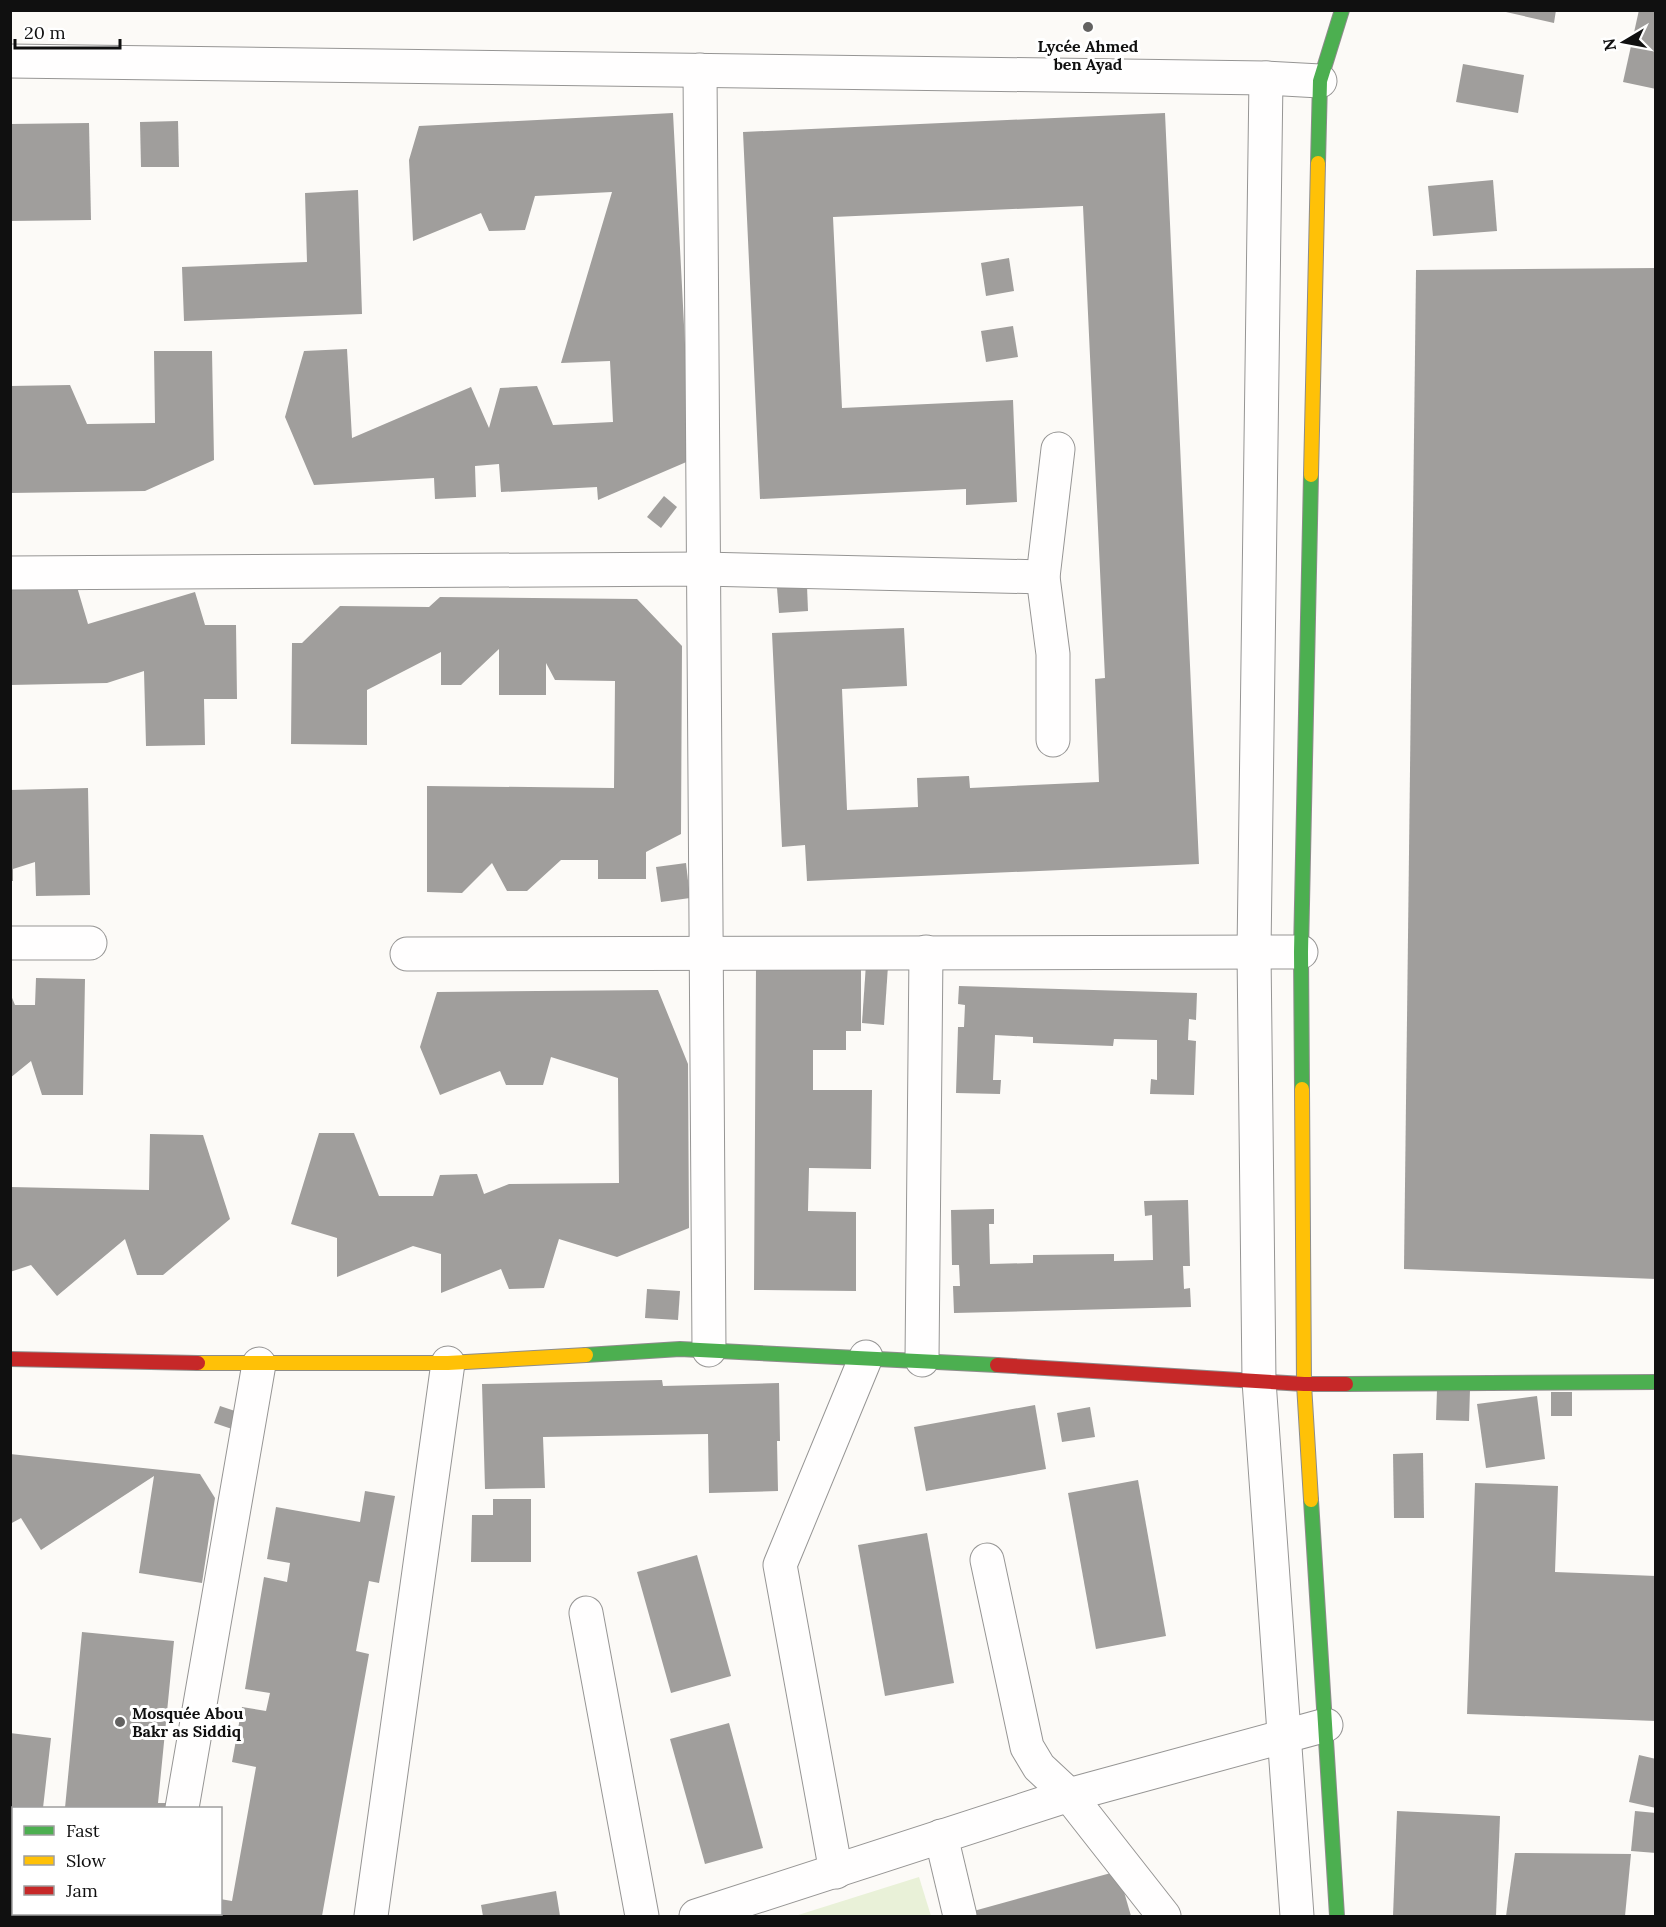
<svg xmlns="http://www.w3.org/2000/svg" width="1666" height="1927" viewBox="0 0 1666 1927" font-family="Lora,serif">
<rect width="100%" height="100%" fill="#fcfaf7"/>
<path fill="#e9f1d8" d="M919,1877l12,39h-136z"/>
<g fill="#a09e9c">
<path d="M1497,10h59l-2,13z"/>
<path d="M1639,10h17v79l-33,-7z"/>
<path d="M1463,64l61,11 -6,38 -62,-11z"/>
<path d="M673,113l18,347 -93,40 -1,-13 -96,5 -2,-28 -24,2 1,31 -41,2 -1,-21 -120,7 -29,-68 19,-66 43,-2 5,89 119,-51 18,41 11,-40 37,-2 16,39 60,-3 -3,-61 -49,2 51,-171 -77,4 -10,34 -36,1 -8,-18 -68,28 -4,-81 10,-34z"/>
<path d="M1165,113l34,751 -392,17 -2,-36 -23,2 -10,-214 132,-5 3,58 -65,3 5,121 71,-3 -1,-29 52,-2 1,12 129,-6 -4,-103 10,-1 -22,-472 -250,11 9,191 171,-8 4,102 -51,3v-16l-206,10 -17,-367z"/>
<path d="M178,121l1,46h-38l-1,-45z"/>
<path d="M89,123l2,97 -81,1v-97z"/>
<path d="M1493,180l4,51 -64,5 -5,-50z"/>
<path d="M358,190l4,124 -178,7 -2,-54 125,-5 -2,-69z"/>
<path d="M1009,258l5,33 -28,5 -5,-33z"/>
<path d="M1656,268v1011l-252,-10 12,-999z"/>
<path d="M1013,326l5,31 -32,5 -5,-31z"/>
<path d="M154,351h58l2,109 -69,31 -135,2v-107l60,-1 17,39 68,-1z"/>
<path d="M664,496l13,11 -16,21 -14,-11z"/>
<path d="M807,586l1,25 -29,2 -2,-25z"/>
<path d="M77,587l11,37 107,-32 10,33h31l1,74h-33l1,46 -59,1 -2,-75 -37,12 -97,2v-97z"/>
<path d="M440,597l197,2 45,47 -1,188 -35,18v27h-48v-19h-37l-34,31h-20l-15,-28 -30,30 -35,-1v-106l187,2 1,-107 -60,-1 -9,-17v32h-47v-46l-38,36h-20v-33l-74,38v55l-76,-1 1,-101h10l38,-37 89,1z"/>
<path d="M88,788l2,107 -54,1 -1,-34 -22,7v12h-3v-91z"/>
<path d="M686,863l4,35 -29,4 -5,-35z"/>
<path d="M866,964l22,2 -4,59 -22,-2z"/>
<path d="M756,966l105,1v64h-15v19h-33v40h59l-1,79 -62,-1 -1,43 48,1v79l-102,-1z"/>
<path d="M36,978l49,1 -2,116h-41l-11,-34 -21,17v-85l5,12h20z"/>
<path d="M959,986l238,7 -1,27 -7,-1 -1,21 8,1 -2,54 -44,-1 1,-15 6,1v-40l-43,-1 -1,7 -80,-3v-6l-38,-2 -2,45h8l-1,14 -44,-1 2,-66h6l1,-22 -7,-1z"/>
<path d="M658,990l30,74 1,164 -72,29 -58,-18 -15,49 -35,1 -8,-20 -60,24v-39l-28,-8 -76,31v-39l-46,-14 28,-91h35l25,63h54l7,-21 37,-1 7,20 25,-10 110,-1 -1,-105 -67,-21 -8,28h-37l-6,-14 -60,24 -20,-48 17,-55z"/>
<path d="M150,1134l53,1 27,84 -67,56h-26l-12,-36 -68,57 -26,-31 -21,7v-85l139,3z"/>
<path d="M1188,1200l2,66h-7l1,23 6,-1 1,19 -237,6 -1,-27h7l-1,-21h-7l-1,-55 43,-1v15h-5l1,40 43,-1v-8l81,-1v7l39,-1 -1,-45 -7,1 -1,-15z"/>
<path d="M647,1289l33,2 -2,29 -33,-2z"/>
<path d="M662,1380l1,6 116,-3 1,58h-3l1,50 -69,2 -1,-59 -165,3 2,51 -60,1 -3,-105z"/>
<path d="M1437,1390h33l-1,31 -33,-1z"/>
<rect x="1551" y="1392" width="21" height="24"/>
<path d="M1537,1396l8,63 -59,9 -9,-64z"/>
<path d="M1035,1405l11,64 -120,22 -12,-64z"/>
<path d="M220,1406l18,6 -6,17 -18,-6z"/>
<path d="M1090,1407l5,30 -33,5 -5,-29z"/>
<path d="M1423,1453l1,65h-30l-1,-64z"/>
<path d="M10,1454l190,20 15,24 -13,85 -63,-10 15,-97 -113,74 -20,-32 -11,6z"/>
<path d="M1138,1480l28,156 -70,13 -28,-156z"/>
<path d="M1475,1483l83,3 -3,86 101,4v145l-189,-7z"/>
<path d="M365,1491l30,5 -16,87 -10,-2 -13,70 13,3 -47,262h-115l1,-2h12v-15l12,2 24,-134 -24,-5 10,-55 24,4 4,-18 -25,-4 19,-112 23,5 3,-19 -23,-4 9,-52 84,15z"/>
<path d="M493,1499h38v63h-60l1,-47h21z"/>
<path d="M927,1533l27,150 -69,13 -27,-151z"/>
<path d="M697,1555l34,121 -60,17 -34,-121z"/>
<path d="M82,1632l92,9 -16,162h8v5h-101z"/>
<path d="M729,1723l34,125 -58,16 -35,-125z"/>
<path d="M10,1733l41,5 -8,70h-29v37l-4,-1z"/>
<path d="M1639,1755l17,4v49l-27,-6z"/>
<path d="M1397,1811l103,5 -4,100h-103z"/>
<path d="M1635,1811l21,2v40l-25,-2z"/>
<path d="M1515,1853l116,1 -6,62h-119z"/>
<path d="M1118,1871l13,45h-160l-1,-4z"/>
<path d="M556,1891l4,25h-77l-2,-11z"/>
<rect x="42" y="1914" width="88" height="2"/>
</g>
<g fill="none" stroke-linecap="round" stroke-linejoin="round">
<g stroke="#969594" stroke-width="35">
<g id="street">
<path d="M10,61l1256,17 54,3"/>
<path d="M700,70l9,1280"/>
<path d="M1266,78l-12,874 5,429 38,535"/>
<path d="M10,573l693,-4 340,8"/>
<path d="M1053,740v-86l-10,-77 15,-128"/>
<path d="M10,943h80"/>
<path d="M407,954l894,-2"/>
<path d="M922,1360l4,-408"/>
<path d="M987,1560l40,187 12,20 30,28 95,121"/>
<path d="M586,1613l56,303"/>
<path d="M182,1808l77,-444"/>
<path d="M941,1836l19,80"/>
<path d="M836,1872l-56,-307 86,-208"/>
<path d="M164,1916v-2"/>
<path d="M371,1916l77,-553"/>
<path d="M696,1916l373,-121 257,-70"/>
</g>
</g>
<g stroke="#8d8c8b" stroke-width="16">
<g id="fast">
<path d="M1318,163l2,-82 22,-71"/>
<path d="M1302,1089l-1,-137 10,-477"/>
<path d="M586,1355l94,-6 317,16"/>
<path d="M1346,1384l310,-2"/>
<path d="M1311,1500l26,416"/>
</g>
</g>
<g stroke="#8d8c8b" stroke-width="16">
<g id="slow">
<path d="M1311,475l7,-312"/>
<path d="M1302,1089l2,295 7,116"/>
<path d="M198,1363h250l138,-8"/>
</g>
</g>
<g stroke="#8d8c8b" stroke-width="16">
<g id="jam">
<path d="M10,1359l188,4"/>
<path d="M997,1365l307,19h42"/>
</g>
</g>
<use href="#street" stroke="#fffefe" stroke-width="33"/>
<use href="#fast" stroke="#4caf50" stroke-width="14"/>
<use href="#slow" stroke="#ffc107" stroke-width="14"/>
<use href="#jam" stroke="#c62828" stroke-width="14"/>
</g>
<g fill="#636261" stroke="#fff" stroke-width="2">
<circle cx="1088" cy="27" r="6"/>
<circle cx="120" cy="1722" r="6"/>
</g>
<g text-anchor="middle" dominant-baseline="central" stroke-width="6" stroke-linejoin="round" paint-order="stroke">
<g font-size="16" font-weight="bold" fill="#101010" stroke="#fff">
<text x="1088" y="46">Lycée Ahmed<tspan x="1088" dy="18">ben Ayad</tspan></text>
<text x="132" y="1713" text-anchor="start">Mosquée Abou<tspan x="132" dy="18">Bakr as Siddiq</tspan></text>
</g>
</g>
<rect width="1666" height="1927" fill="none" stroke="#101010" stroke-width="24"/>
<rect x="12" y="1807" width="210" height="108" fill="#ffffff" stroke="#9f9f9f" stroke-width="1.5"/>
<rect x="24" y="1826" width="30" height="9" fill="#4caf50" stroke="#9f9f9f" stroke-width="1.5"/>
<text x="66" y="1837" font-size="18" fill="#101010">Fast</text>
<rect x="24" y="1856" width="30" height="9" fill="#ffc107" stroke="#9f9f9f" stroke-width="1.5"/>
<text x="66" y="1867" font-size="18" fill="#101010">Slow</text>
<rect x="24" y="1886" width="30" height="9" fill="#c62828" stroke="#9f9f9f" stroke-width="1.5"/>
<text x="66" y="1897" font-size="18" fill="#101010">Jam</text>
<g transform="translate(1624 42) rotate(260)" stroke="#ffffff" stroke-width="4.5" paint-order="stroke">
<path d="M0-4.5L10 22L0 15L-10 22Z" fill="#101010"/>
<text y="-9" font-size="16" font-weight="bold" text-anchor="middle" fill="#101010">N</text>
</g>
<path d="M15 39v9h105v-9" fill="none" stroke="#101010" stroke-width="3"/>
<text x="24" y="39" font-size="18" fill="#101010" stroke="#ffffff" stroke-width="4.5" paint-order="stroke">20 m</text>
</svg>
